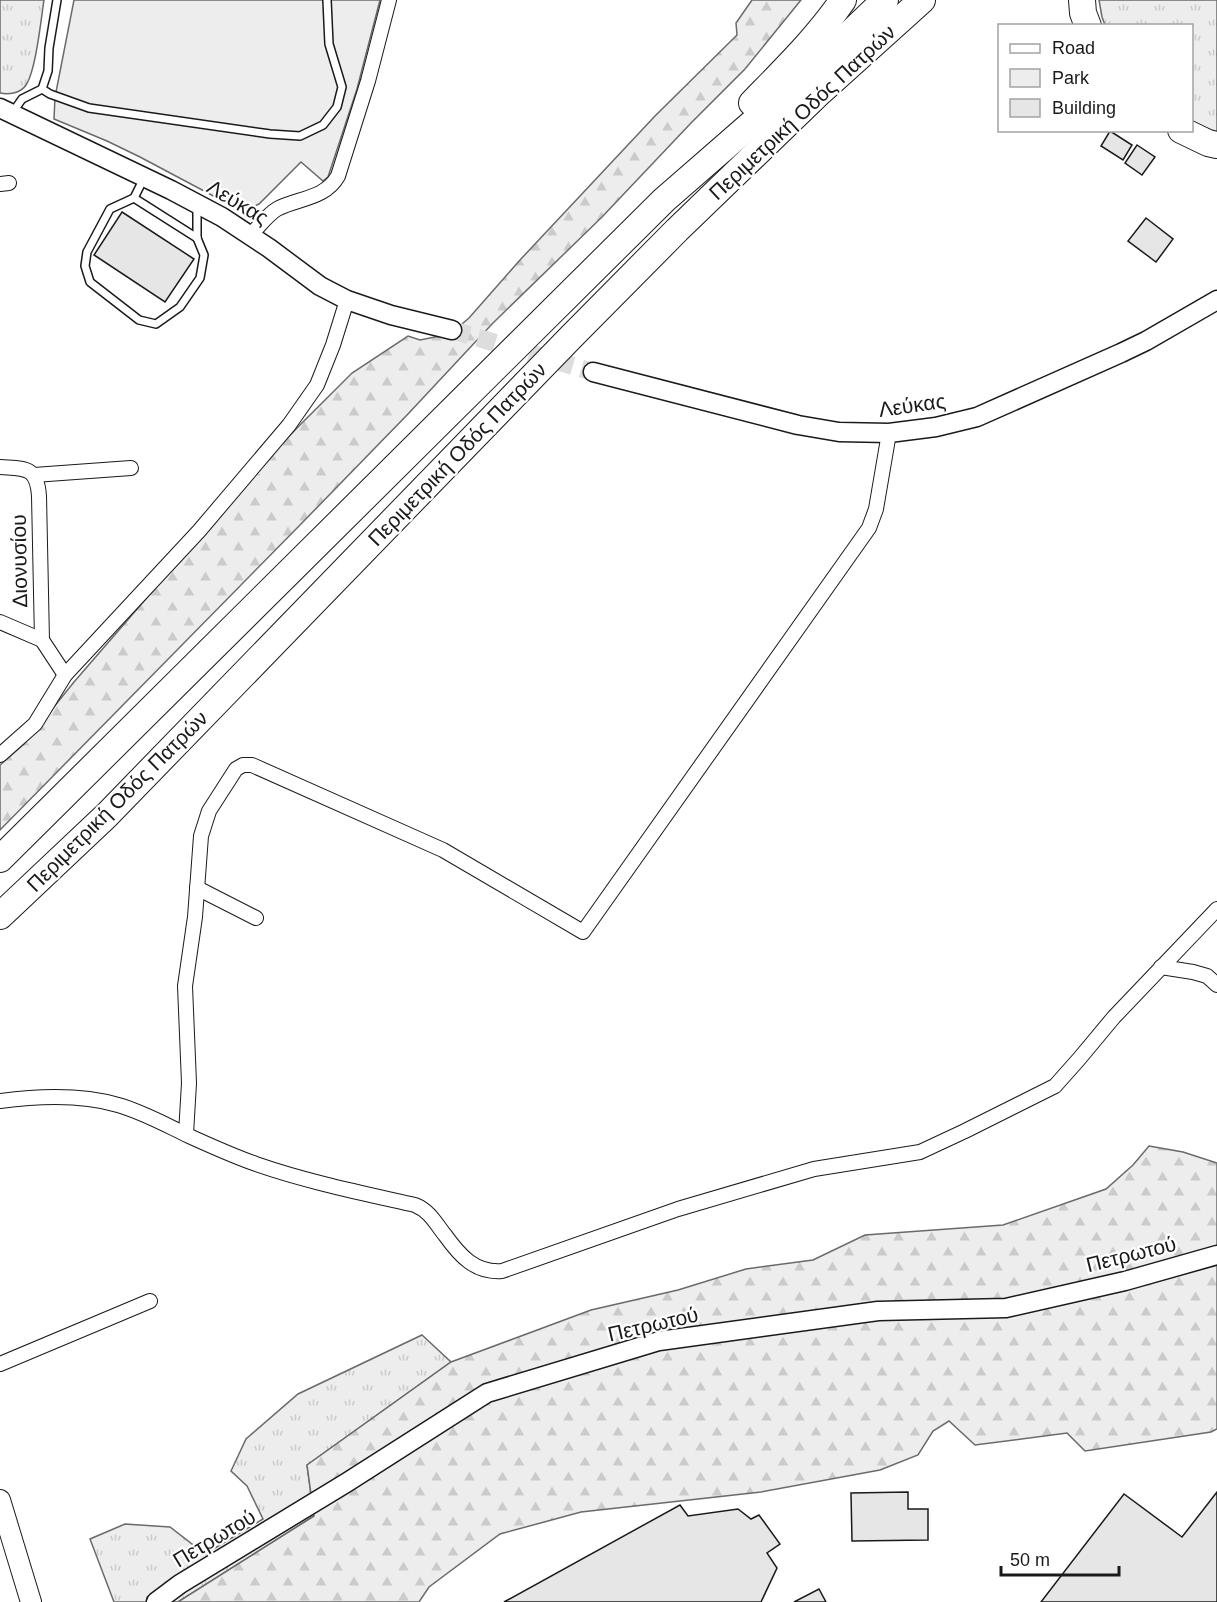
<svg xmlns="http://www.w3.org/2000/svg" width="1217" height="1602" viewBox="0 0 1217 1602" font-family="Arial,sans-serif">
<defs>
<pattern id="grass-tufts" width="24" height="20" patternUnits="userSpaceOnUse" patternTransform="scale(1.5)"><rect width="24" height="20" fill="#ededed"/><path d="M3 7l-1-3M5 7V3M7 7l1-3M15 17l-1-3M17 17v-4M19 17l1-3" fill="none" stroke="#cbcbcb"/></pattern>
<pattern id="forest-firs" width="22" height="20" patternUnits="userSpaceOnUse" patternTransform="scale(1.5)"><rect width="22" height="20" fill="#ededed"/><path d="M5 1l3.5 6h-7zM16 11l3.5 6h-7z" fill="#cbcbcb"/></pattern>
</defs>
<rect width="100%" height="100%" fill="#fff"/>
<g fill="url(#grass-tufts)" stroke="#6a6a6a" stroke-width="1.5">
<path d="M0,0h44c-3,19 -8,70 -18,85 -5,8 -17,10 -26,8z"/>
<path d="M1099,0h118v132l-25,-9v-97l-87,-1 -3,-8z"/>
<path d="M422,1335l29,27 -144,103 7,51 -136,86h-64l-24,-63 35,-15 45,3 35,27 58,-35 -16,-33 -16,-15 15,-32 52,-45z"/>
</g>
<g fill="url(#forest-firs)" stroke="#6a6a6a" stroke-width="1.5">
<path d="M752,0h49l-56,69 -54,54 -89,94 -109,106 -85,91 -108,111 -300,305v-65l24,-21 50,-62 198,-229 80,-80 56,-37 12,4 30,-6 19,-16 51,-58 135,-144 82,-81 -1,-12z"/>
<path d="M1149,1146l34,6 34,11v266l-6,3 -126,19 -18,-18 -92,12 -26,-24 -16,10 -15,24 -38,15 -119,22 -180,20 -81,22 -71,53 -10,15h-241l136,-86 -7,-51 144,-103 140,-52 87,-20 68,-21 67,-9 52,-25 138,-10 103,-36 27,-24z"/>
</g>
<path fill="#ededed" stroke="#6a6a6a" stroke-width="1.5" d="M74,0h306l-23,89 -29,88 -5,4 -22,-19 -42,42 -11,5 -12,-1 -96,-51 -33,-16 -53,-22 1,-22z"/>
<g fill="#e6e6e6" stroke="#1a1a1a" stroke-width="1.5">
<path d="M1110,131l22,14 -9,15 -22,-14z"/>
<path d="M1137,145l18,12 -13,18 -17,-12z"/>
<path d="M122,212l72,47 -29,43 -71,-47z"/>
<path d="M1146,218l27,21 -17,23 -28,-21z"/>
<path d="M908,1492v17h20v31l-76,1 -1,-48z"/>
<path d="M1217,1492v110h-176l83,-108 58,43z"/>
<path d="M680,1505l8,11 50,-7 13,10 8,-4 21,29 -13,9 10,15 -16,34h-257z"/>
<path d="M819,1589l7,13h-32z"/>
</g>
<g fill="none" stroke-linecap="round" stroke-linejoin="round">
<path stroke="#ddd" stroke-width="18" stroke-dasharray="18 9" stroke-linecap="butt" d="M452,330l141,42"/>
<g stroke="#1a1a1a" stroke-width="10">
<g id="service">
<path d="M42,89l8,5 39,14 181,26 30,2 23,-11 14,-18 5,-20 -13,-43 -2,-44"/>
<path d="M13,112l9,-13 20,-10 6,-18 1,-23 8,-48"/>
<path d="M144,178l-10,20 -24,11 -23,43 -2,14 5,16 49,38 17,4 24,-17 20,-29 4,-23 -7,-17v-32"/>
<path d="M134,198l63,40"/>
</g>
</g>
<g stroke="#1a1a1a" stroke-width="16">
<g id="minor">
<path d="M0,184l9,-1"/>
<path d="M250,235c9,-8 17,-20 27,-26 21,-11 48,-10 61,-33l30,-95 21,-81"/>
<path d="M0,467c25,2 37,-1 39,29l3,144 23,35"/>
<path d="M34,475l97,-7"/>
<path d="M0,622l42,18"/>
<path d="M0,755l35,-31 30,-49 134,-144 90,-106 28,-40 16,-40 14,-45"/>
<path d="M197,888l59,30"/>
<path d="M1161,967l32,5 14,4 10,9"/>
<path d="M0,1101c38,-5 81,-7 118,4 25,7 48,20 71,31 22,10 44,20 67,28 52,18 106,29 159,41 15,6 21,19 30,30 15,21 30,38 57,36l176,-62 136,-40 106,-17 45,-21 90,-45 24,-27 35,-42 103,-108"/>
<path d="M186,1134l3,-51 -4,-97 10,-69 6,-81 8,-25 27,-42 7,-4h9l191,85 140,82 286,-404 7,-19 13,-76"/>
<path d="M0,1364l150,-63"/>
</g>
</g>
<g stroke="#1a1a1a" stroke-width="21">
<g id="tertiary">
<path d="M0,108l171,82 51,27 47,31 51,38 27,14 44,15 61,15"/>
<path d="M593,372l205,53 41,7 50,1 47,-6 41,-10 144,-64 25,-12 71,-41"/>
<path d="M156,1602l24,-18 166,-101 141,-90 172,-52 219,-30 128,-3 119,-27 92,-26"/>
</g>
</g>
<g stroke="#1a1a1a" stroke-width="22">
<path id="secondary" d="M0,1500l31,102"/>
</g>
<g stroke="#1a1a1a" stroke-width="28">
<g id="motorway">
<path d="M1082,0l1,13 5,13"/>
<path d="M752,103c32,-33 65,-65 91,-103"/>
<path d="M1181,130l27,13 9,2"/>
<path d="M0,859l664,-659 132,-115 89,-85"/>
<path d="M0,916l107,-101 464,-478 106,-107 143,-138 102,-92"/>
</g>
</g>
<use href="#service" stroke="#fff" stroke-width="7"/>
<use href="#minor" stroke="#fff" stroke-width="14"/>
<use href="#tertiary" stroke="#fff" stroke-width="18"/>
<use href="#secondary" stroke="#fff" stroke-width="20"/>
<use href="#motorway" stroke="#fff" stroke-width="26"/>
</g>
<g text-anchor="middle" dominant-baseline="central" stroke-width="4.5" stroke-linejoin="round" paint-order="stroke">
<g font-size="21" fill="#1a1a1a" stroke="#fff">
<text transform="translate(802 112) rotate(-43)">Περιμετρική Οδός Πατρών</text>
<text transform="translate(238 202) rotate(31)">Λεύκας</text>
<text transform="translate(912 405) rotate(-8)">Λεύκας</text>
<text transform="translate(457 454) rotate(-46)">Περιμετρική Οδός Πατρών</text>
<text transform="translate(19 561) rotate(-91)">Διονυσίου</text>
<text transform="translate(117 801) rotate(-45)">Περιμετρική Οδός Πατρών</text>
<text transform="translate(1131 1254) rotate(-14)">Πετρωτού</text>
<text transform="translate(653 1324) rotate(-13)">Πετρωτού</text>
<text transform="translate(214 1538) rotate(-31)">Πετρωτού</text>
</g>
</g>
<rect x="998" y="24" width="195" height="108" fill="#ffffff" stroke="#a3a3a3" stroke-width="1.5"/>
<rect x="1010" y="44" width="30" height="9" fill="#ffffff" stroke="#a3a3a3" stroke-width="1.5"/>
<text x="1052" y="54" font-size="18" fill="#1a1a1a">Road</text>
<rect x="1010" y="69" width="30" height="18" fill="#ededed" stroke="#a3a3a3" stroke-width="1.5"/>
<text x="1052" y="84" font-size="18" fill="#1a1a1a">Park</text>
<rect x="1010" y="99" width="30" height="18" fill="#e6e6e6" stroke="#a3a3a3" stroke-width="1.5"/>
<text x="1052" y="114" font-size="18" fill="#1a1a1a">Building</text>
<path d="M1001 1566v9h118v-9" fill="none" stroke="#1a1a1a" stroke-width="3"/>
<text x="1010" y="1566" font-size="18" fill="#1a1a1a" stroke="#ffffff" stroke-width="4.5" paint-order="stroke">50 m</text>
</svg>
